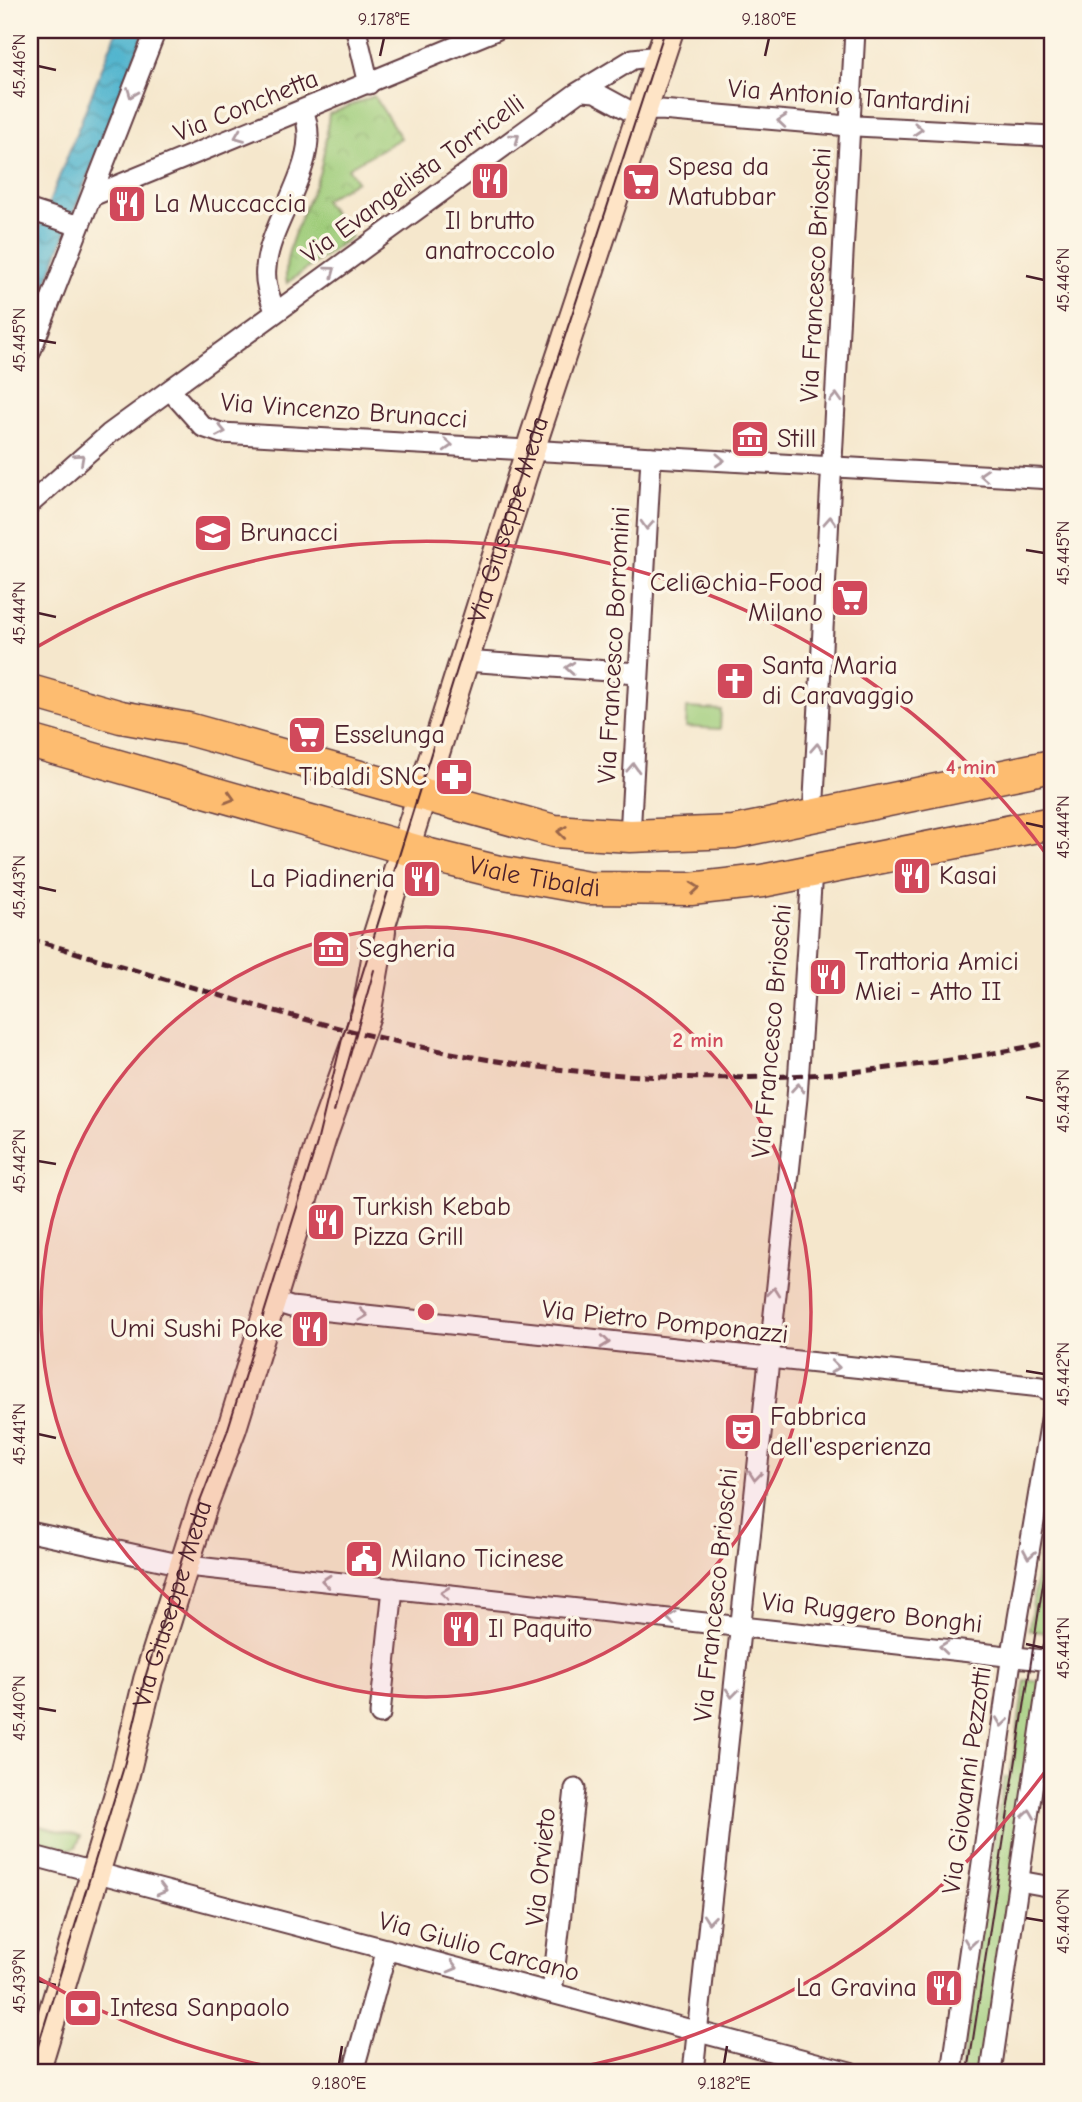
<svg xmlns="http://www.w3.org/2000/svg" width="1082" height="2102" viewBox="0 0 1082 2102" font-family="'Comic Neue',sans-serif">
<defs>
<pattern id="park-crowns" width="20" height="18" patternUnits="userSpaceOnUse" patternTransform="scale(1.75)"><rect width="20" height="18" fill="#9ecc79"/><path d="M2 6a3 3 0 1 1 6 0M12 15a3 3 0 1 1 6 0" fill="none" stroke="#8aaf69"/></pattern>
<pattern id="water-waves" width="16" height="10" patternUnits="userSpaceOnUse" patternTransform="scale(1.75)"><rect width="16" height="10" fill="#4fb4ce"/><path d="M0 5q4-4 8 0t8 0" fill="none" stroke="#4492a7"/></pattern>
</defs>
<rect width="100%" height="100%" fill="#fcf5e5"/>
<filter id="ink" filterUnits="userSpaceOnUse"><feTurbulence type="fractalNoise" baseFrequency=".0143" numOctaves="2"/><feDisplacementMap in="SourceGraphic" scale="14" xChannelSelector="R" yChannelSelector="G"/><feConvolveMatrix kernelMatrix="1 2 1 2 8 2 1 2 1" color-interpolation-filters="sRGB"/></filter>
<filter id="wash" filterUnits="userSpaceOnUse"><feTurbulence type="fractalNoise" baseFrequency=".00686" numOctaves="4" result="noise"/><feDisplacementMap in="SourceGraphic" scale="28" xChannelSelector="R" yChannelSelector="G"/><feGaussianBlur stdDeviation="1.57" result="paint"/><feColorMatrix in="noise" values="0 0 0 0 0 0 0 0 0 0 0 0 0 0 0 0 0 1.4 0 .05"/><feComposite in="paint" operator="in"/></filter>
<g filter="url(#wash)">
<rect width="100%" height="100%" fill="#f5e7cc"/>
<g fill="#9ecc79" stroke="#747652" stroke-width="2">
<path d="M687,708l34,2 -1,19 -34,-2z"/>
<path d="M1052,1464v131l-6,38 -17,-3z"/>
<path d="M1025,1680l17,2 -56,390 -25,-2 9,-57 -1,-10 35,-226h6z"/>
<path d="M37,1825l44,11 -5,11 -7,2 -36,-9z"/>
</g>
<path fill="url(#park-crowns)" stroke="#747652" stroke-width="2" d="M374,96l27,42 -53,30 9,13 -33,19 27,37 -64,46c-7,-31 22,-79 32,-109 6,-19 7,-40 10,-60z"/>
<path fill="url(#water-waves)" stroke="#4c6a7c" stroke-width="2" d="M117,30h28l-115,294v-73z"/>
</g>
<g filter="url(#ink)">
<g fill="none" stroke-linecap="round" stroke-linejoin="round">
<g stroke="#643d43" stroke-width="23">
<g id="street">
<path d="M356,30l13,54"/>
<path d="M582,91l13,1 35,19 31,-1 176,15 215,11"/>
<path d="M92,196l404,-166"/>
<path d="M30,210l49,16"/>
<path d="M275,311c-5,-14 -11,-28 -9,-43 3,-48 59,-108 37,-157"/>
<path d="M30,353l126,-323"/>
<path d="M170,390l33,37 18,6 831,46"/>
<path d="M30,504l79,-70 468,-341 56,-34 27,-3"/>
<path d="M465,661l173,12"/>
<path d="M813,816l42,-786"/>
<path d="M630,836l21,-379"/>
<path d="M272,1301l19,6 750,80 11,5"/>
<path d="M30,1532l158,34 864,95"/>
<path d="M380,1714l13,-126"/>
<path d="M30,1855l820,217"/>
<path d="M1019,1881l33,6"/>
<path d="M552,1993l23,-204"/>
<path d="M353,2072l34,-123"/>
<path d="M693,2072l104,-974 15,-227"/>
<path d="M952,2072l60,-418 40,-240"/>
<path d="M991,2072l61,-421"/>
</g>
</g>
<g stroke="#643d43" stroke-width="32">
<g id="secondary">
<path id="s1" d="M374,947l161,-512 134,-405"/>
<path id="s2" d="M35,2072l90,-298 23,-94 56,-178 28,-74 90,-291 44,-122 15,-84"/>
</g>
</g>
<g stroke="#643d43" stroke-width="35">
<g id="primary">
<path d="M30,691l91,26 67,12 366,102 76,5 104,-4 318,-66"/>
<path id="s3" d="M30,741l400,114 69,17 89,16 103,1 71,-8 290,-58"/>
</g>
</g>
<use href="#street" stroke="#fff" stroke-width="19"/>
<use href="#secondary" stroke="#fee4c6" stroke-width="28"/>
<use href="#primary" stroke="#fdbc70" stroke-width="32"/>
<g stroke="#4a1f2b" stroke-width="2">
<path d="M334,1112l40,-142"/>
<path d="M30,2072l93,-302 22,-92 53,-171 29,-75 90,-289 25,-104 137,-440 186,-569"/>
<path d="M968,2072l84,-547"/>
</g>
<path stroke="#4a1f2b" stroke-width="5" stroke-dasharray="10 5" stroke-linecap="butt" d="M30,939c148,43 297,93 449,119 191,33 384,23 573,-16"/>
</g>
<defs><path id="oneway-chevron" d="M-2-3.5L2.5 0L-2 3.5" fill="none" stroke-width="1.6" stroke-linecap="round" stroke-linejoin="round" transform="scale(1.75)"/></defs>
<g stroke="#ae9aa0">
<use href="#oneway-chevron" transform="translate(132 93) rotate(111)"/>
<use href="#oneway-chevron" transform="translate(782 121) rotate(-175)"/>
<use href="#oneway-chevron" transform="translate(918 129) rotate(3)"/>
<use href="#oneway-chevron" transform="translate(239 136) rotate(158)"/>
<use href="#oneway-chevron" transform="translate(515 138) rotate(-36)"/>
<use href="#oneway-chevron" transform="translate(331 271) rotate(-36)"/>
<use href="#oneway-chevron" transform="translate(836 398) rotate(-87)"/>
<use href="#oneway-chevron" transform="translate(221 431) rotate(11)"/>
<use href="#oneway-chevron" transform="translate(448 445) rotate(3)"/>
<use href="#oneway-chevron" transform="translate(80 458) rotate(-42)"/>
<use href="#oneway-chevron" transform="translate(720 460) rotate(3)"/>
<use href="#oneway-chevron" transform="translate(984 475) rotate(-177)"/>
<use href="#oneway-chevron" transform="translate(830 521) rotate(-87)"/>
<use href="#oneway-chevron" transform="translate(647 525) rotate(93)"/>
<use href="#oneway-chevron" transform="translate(570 668) rotate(-176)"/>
<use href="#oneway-chevron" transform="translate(817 748) rotate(-87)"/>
<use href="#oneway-chevron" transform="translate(633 768) rotate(-87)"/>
<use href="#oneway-chevron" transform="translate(798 1088) rotate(-85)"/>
<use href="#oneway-chevron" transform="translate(774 1292) rotate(-84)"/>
<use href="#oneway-chevron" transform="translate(363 1315) rotate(7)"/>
<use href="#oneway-chevron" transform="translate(605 1342) rotate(6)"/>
<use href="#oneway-chevron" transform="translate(835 1367) rotate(6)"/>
<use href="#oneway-chevron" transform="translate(755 1476) rotate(96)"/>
<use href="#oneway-chevron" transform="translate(1029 1554) rotate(100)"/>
<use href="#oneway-chevron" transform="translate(326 1581) rotate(-174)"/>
<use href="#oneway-chevron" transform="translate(445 1593) rotate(-174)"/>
<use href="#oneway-chevron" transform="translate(671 1618) rotate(-174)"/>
<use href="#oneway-chevron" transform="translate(944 1647) rotate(-174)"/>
<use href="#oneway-chevron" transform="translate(732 1693) rotate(96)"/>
<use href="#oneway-chevron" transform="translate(1002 1722) rotate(98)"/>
<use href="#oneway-chevron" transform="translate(1029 1814) rotate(-82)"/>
<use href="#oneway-chevron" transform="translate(162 1890) rotate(15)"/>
<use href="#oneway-chevron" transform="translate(709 1919) rotate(96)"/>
<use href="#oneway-chevron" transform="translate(970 1943) rotate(98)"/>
<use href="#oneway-chevron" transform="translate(453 1967) rotate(15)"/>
</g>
<g stroke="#9b664a">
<use href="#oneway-chevron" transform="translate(230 798) rotate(16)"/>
<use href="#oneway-chevron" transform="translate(562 832) rotate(-173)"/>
<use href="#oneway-chevron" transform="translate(695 888) rotate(-5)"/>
</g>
</g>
<path fill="none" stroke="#4a1f2b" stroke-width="2.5" d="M380,56l4,-18M765,56l4,-18M38,66l18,4M1026,276l18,4M38,340l18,3M1026,550l18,3M38,613l18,4M1026,823l18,4M38,887l18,4M1026,1097l18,4M38,1161l18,3M1026,1371l18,3M38,1434l18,4M1026,1644l18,4M38,1708l18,3M1026,1918l18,3M38,1981l18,4M339,2064l3,-18M724,2064l3,-18"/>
<circle cx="426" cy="1312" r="385" fill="#d1495b" fill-opacity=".12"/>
<g fill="none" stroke="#d1495b" stroke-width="3.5">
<circle cx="426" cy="1312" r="385"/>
<path d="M1050 1765A771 771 0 0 1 560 2071M292 2071A771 771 0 0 1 35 1976M35 648A771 771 0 0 1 1050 859"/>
</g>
<defs>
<g id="restaurant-square" transform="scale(2.0125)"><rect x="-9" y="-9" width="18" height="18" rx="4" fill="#d1495b" stroke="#fcf5e5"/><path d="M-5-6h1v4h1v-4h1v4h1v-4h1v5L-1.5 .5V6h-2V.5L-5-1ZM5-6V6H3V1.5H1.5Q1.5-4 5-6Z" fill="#fff"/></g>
<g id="supermarket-square" transform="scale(2.0125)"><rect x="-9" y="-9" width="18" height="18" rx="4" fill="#d1495b" stroke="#fcf5e5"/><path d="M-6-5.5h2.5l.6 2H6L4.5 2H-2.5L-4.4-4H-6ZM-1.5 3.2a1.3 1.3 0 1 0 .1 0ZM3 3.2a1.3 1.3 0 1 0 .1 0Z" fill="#fff"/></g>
<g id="museum-square" transform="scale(2.0125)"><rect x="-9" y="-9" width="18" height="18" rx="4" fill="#d1495b" stroke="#fcf5e5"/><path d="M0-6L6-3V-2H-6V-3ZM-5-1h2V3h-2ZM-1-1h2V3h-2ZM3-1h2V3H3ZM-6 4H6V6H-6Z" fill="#fff"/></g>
<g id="school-square" transform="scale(2.0125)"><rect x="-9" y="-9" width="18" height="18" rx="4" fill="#d1495b" stroke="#fcf5e5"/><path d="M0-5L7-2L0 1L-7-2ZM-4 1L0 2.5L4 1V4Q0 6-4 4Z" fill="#fff"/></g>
<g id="church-square" transform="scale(2.0125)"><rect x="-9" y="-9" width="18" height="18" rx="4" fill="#d1495b" stroke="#fcf5e5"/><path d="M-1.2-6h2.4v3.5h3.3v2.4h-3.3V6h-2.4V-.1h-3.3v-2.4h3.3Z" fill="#fff"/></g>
<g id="pharmacy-square" transform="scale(2.0125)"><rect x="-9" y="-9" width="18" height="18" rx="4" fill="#d1495b" stroke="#fcf5e5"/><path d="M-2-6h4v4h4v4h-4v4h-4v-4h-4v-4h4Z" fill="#fff"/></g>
<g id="theatre-square" transform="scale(2.0125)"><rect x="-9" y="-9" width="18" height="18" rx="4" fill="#d1495b" stroke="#fcf5e5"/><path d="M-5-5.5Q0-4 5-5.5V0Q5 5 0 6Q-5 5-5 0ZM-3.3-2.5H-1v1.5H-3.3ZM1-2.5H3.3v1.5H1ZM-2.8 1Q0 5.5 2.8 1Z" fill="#fff"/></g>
<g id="civic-square" transform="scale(2.0125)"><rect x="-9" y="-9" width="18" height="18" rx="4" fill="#d1495b" stroke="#fcf5e5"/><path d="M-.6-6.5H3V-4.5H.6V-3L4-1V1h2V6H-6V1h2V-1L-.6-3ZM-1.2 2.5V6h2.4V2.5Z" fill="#fff"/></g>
<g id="bank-square" transform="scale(2.0125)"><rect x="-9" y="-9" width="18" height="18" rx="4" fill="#d1495b" stroke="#fcf5e5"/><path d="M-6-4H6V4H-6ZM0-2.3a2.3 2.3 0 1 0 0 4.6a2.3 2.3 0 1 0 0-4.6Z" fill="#fff"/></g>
</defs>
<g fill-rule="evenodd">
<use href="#restaurant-square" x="490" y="181"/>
<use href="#supermarket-square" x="641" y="182"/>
<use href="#restaurant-square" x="127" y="204"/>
<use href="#museum-square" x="750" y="439"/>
<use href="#school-square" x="213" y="533"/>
<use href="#supermarket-square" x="850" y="598"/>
<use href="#church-square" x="735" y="681"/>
<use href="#supermarket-square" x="307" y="735"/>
<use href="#pharmacy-square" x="454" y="777"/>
<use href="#restaurant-square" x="912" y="876"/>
<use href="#restaurant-square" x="422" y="879"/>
<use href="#museum-square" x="331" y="949"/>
<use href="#restaurant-square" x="828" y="977"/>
<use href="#restaurant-square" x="326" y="1222"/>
<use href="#restaurant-square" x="310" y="1329"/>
<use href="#theatre-square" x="743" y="1432"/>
<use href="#civic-square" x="364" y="1559"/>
<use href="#restaurant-square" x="461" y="1629"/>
<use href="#restaurant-square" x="944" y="1988"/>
<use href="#bank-square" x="83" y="2008"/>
</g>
<g text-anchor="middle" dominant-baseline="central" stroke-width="7" stroke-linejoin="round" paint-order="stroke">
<g font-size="26" fill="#4a1f2b" stroke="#fcf5e5">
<text transform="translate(849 97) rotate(4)">Via Antonio Tantardini</text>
<text transform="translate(246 106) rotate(-22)">Via Conchetta</text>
<text transform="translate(413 179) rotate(-36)">Via Evangelista Torricelli</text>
<text transform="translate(816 275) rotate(-87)">Via Francesco Brioschi</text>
<text transform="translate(344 411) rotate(4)">Via Vincenzo Brunacci</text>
<text stroke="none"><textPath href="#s1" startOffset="448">Via Giuseppe Meda</textPath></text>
<text transform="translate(614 645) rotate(-87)">Via Francesco Borromini</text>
<text stroke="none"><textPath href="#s3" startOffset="523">Viale Tibaldi</textPath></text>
<text transform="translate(772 1031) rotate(-85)">Via Francesco Brioschi</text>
<text transform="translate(665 1322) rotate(6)">Via Pietro Pomponazzi</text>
<text transform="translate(716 1595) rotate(-84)">Via Francesco Brioschi</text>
<text stroke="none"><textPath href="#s2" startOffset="488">Via Giuseppe Meda</textPath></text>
<text transform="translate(872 1613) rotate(6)">Via Ruggero Bonghi</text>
<text transform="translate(967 1780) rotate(-82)">Via Giovanni Pezzotti</text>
<text transform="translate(541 1867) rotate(-84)">Via Orvieto</text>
<text transform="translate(479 1947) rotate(15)">Via Giulio Carcano</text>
</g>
<g font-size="26" fill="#4a1f2b" stroke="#fcf5e5" text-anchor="start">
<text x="668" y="167">Spesa da<tspan x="668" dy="30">Matubbar</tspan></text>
<text x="154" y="204">La Muccaccia</text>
<text x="490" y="221" text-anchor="middle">Il brutto<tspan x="490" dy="30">anatroccolo</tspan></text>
<text x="777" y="439">Still</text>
<text x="240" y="533">Brunacci</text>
<text x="823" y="583" text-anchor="end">Celi@chia-Food<tspan x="823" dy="30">Milano</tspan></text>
<text x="762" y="666">Santa Maria<tspan x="762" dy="30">di Caravaggio</tspan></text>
<text x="334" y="735">Esselunga</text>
<text x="427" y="777" text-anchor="end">Tibaldi SNC</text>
<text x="939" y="876">Kasai</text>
<text x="395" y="879" text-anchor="end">La Piadineria</text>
<text x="358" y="949">Segheria</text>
<text x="855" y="962">Trattoria Amici<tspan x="855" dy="30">Miei - Atto II</tspan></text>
<text x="353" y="1207">Turkish Kebab<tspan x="353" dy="30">Pizza Grill</tspan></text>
<text x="283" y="1329" text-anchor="end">Umi Sushi Poke</text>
<text x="770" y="1417">Fabbrica<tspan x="770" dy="30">dell'esperienza</tspan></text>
<text x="391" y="1559">Milano Ticinese</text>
<text x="488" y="1629">Il Paquito</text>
<text x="917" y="1988" text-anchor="end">La Gravina</text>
<text x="110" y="2008">Intesa Sanpaolo</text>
</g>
</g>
<circle cx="426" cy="1312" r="10" fill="#d1495b" stroke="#fcf5e5" stroke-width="3.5"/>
<g font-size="21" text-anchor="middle" font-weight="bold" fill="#d1495b" stroke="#fcf5e5" stroke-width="7" stroke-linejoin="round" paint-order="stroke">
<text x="971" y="774">4 min</text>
<text x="698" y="1047">2 min</text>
</g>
<rect width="1082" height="2102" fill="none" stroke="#fcf5e5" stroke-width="77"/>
<rect x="38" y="38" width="1006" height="2026" fill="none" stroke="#4a1f2b" stroke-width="2.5"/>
<g font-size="18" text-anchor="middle" fill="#4a1f2b">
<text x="384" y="25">9.178°E</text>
<text x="769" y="25">9.180°E</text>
<text transform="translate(19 66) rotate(-90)" y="6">45.446°N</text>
<text transform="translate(1063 280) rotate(-90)" y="6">45.446°N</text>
<text transform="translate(19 340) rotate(-90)" y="6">45.445°N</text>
<text transform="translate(1063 553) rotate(-90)" y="6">45.445°N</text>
<text transform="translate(19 613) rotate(-90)" y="6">45.444°N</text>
<text transform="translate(1063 827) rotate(-90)" y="6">45.444°N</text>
<text transform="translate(19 887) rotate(-90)" y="6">45.443°N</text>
<text transform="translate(1063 1101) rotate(-90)" y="6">45.443°N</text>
<text transform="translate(19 1161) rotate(-90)" y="6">45.442°N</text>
<text transform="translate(1063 1374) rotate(-90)" y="6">45.442°N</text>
<text transform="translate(19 1434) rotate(-90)" y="6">45.441°N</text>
<text transform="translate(1063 1648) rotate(-90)" y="6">45.441°N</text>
<text transform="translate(19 1708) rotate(-90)" y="6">45.440°N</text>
<text transform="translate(1063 1921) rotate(-90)" y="6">45.440°N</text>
<text transform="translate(19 1981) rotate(-90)" y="6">45.439°N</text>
<text x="339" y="2089">9.180°E</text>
<text x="724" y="2089">9.182°E</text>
</g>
</svg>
